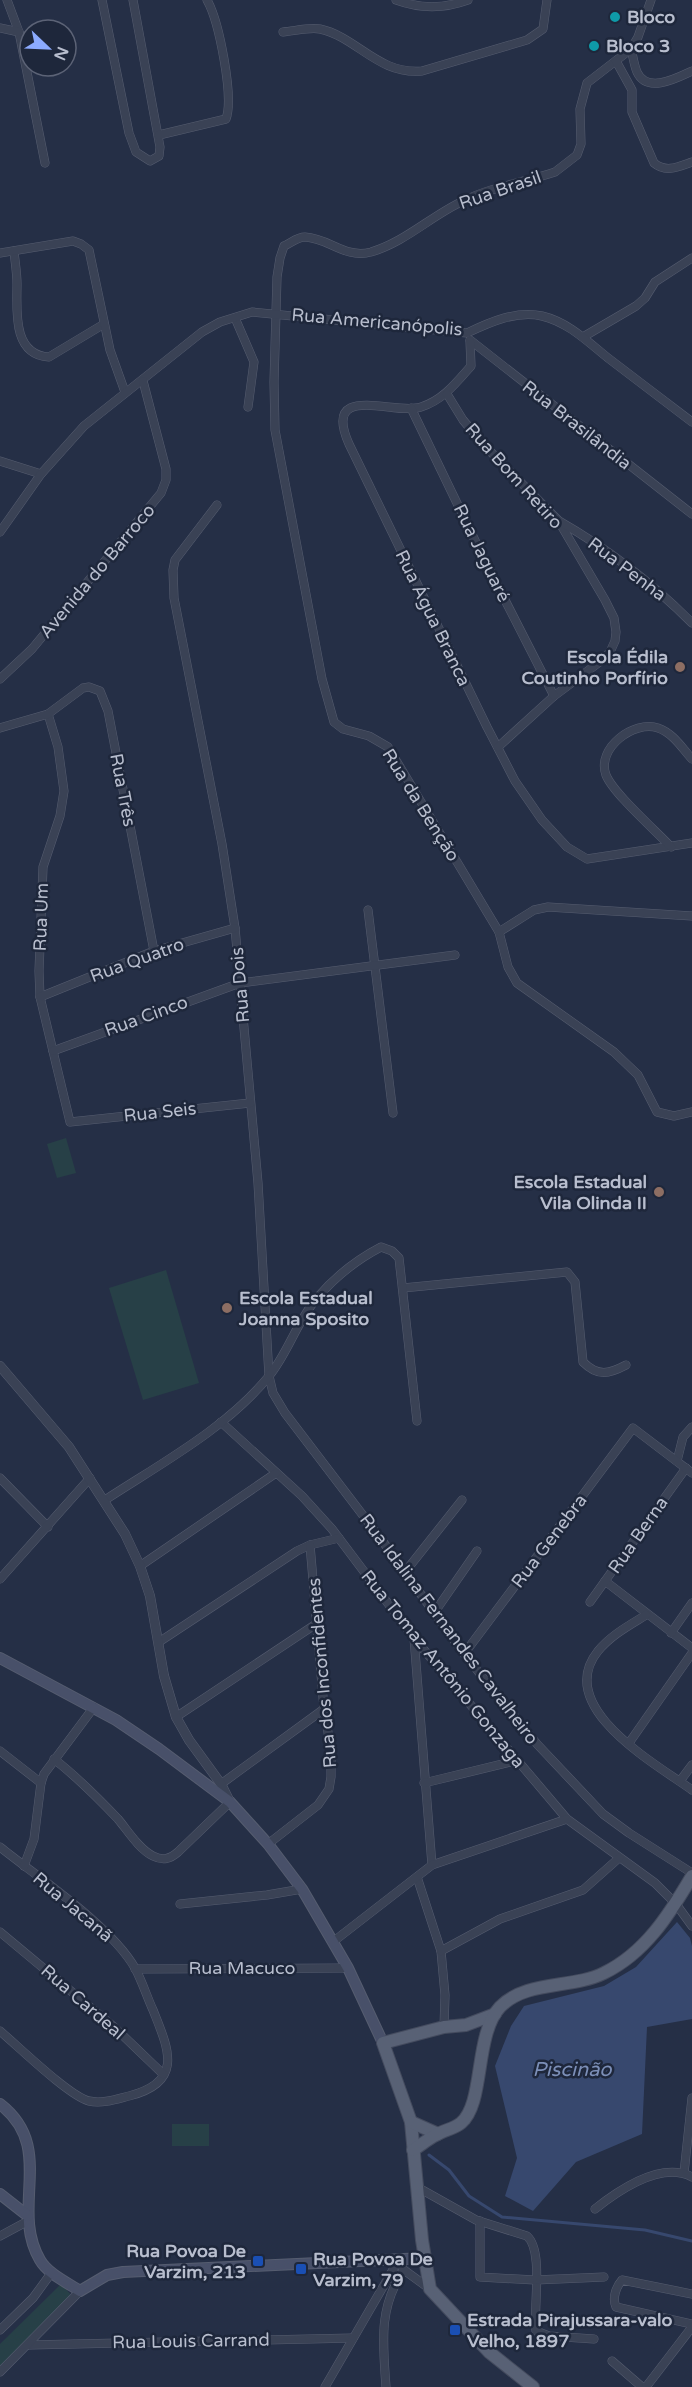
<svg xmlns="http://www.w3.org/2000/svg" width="692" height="2387" viewBox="0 0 692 2387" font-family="'Varela Round',sans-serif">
<rect width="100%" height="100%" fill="#252f46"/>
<g fill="#274047">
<path d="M66,1138l10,35 -19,5 -10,-34z"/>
<path d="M166,1270l33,113 -56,17 -34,-112z"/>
<rect x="172" y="2124" width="37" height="22"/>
<path d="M61,2284l13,14 -74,69v-23z"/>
</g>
<path fill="#37486e" d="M677,1922l13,16 2,8v73l-45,8 -5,107 -66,28 -43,49 -28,-15 12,-38 -22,-92 16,-40 13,-20 80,-20 32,-19z"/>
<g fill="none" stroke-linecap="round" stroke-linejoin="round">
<path stroke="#37486e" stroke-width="3" d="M429,2155l20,15 20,26 33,21 143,13 47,11"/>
<g stroke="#565d70" stroke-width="9">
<g id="minor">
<path d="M7,0l12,32 26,131"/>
<path d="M102,0l27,133 7,19 14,9 9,-5 1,-9 -27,-147"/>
<path d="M396,0c25,9 47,9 72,0"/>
<path d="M651,0l-13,37 -7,12 -44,34 -7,26 1,35 -4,11 -22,17c-30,10 -64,15 -92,29 -32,15 -58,41 -92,51 -26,7 -42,-14 -66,-15 -8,0 -14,6 -21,9l-4,12 -3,19 -3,105 1,48 47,249 12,43 9,7 26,7 19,11 111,185 9,35 9,16 97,69 24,23 19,37 17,4 18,-4"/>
<path d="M0,28l19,4"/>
<path d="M283,32c12,-1 26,-5 37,-3 37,8 58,46 102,42l105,-31 16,-11 4,-29"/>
<path d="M631,49c2,7 3,16 6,23 10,22 40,6 55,-1"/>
<path d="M616,61l16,29v22l22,51c12,10 24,4 38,-1"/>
<path d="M159,135l67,-16c8,-22 -7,-98 -19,-119"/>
<path d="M14,251c1,11 3,22 3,33 0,26 -5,71 32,73l55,-33"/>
<path d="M0,253l73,-12 8,3 8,6 21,100 15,42"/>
<path d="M235,318l19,44 -6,45"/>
<path d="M583,337l53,-31 9,-8 10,-16 37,-24"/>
<path d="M470,340l222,174"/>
<path d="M470,341l1,25c-15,17 -28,34 -50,41 -25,9 -100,-26 -72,37l138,283 28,54 27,39 25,27 20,12 105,-16"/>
<path d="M447,394l16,26 21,25 74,75 47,80 9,18 2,14 -1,9 -5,11 -9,9 -47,35 -56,51"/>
<path d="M411,408l72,149 71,139"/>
<path d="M0,461l41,13"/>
<path d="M217,505l-42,55 -2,10 1,28 48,246 13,84 23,255 11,193 4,17 12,20 96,126 83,115 73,90 66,70 26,19 63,40"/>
<path d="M559,521c49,28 93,62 133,102"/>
<path d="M0,532l41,-58 43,-48 118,-94 18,-10 32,-10 215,21c23,-11 50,-23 75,-17 26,6 46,26 66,42 28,21 56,43 84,64"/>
<path d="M0,679l32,-30 129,-156 5,-13v-11l-23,-88"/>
<path d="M48,714l10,33 6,44 -4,25 -17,51 -4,104 1,26 30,125 180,-19"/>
<path d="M0,728l48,-14 35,-26 6,-1 11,4 8,20 46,240"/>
<path d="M671,847c-15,-16 -58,-54 -65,-72 -10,-27 28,-55 52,-47 15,5 24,20 34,31"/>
<path d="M368,910l25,203"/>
<path d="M499,932l35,-22 14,-3 144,9"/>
<path d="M40,997l114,-46 81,-23"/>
<path d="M53,1051l187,-68 215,-28"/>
<path d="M403,1288l164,-16 8,10 8,80c15,15 26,12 43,3"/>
<path d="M221,1422l81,74 30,33 82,109 153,181 88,64 21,21 16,22"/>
<path d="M677,1461l6,-24 9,-10"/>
<path d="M0,1478l48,49"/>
<path d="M105,1500c55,-36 122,-72 164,-124 19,-23 28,-55 48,-78 17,-20 41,-39 64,-51l11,4 7,7 18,163"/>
<path d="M140,1566l136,-93"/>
<path d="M405,1572l57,-72"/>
<path d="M0,1579l90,-101"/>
<path d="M605,1581l87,67"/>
<path d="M590,1602l96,-134"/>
<path d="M434,1613l43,-62"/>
<path d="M646,1615c-16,10 -35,20 -48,36 -45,56 58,113 94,139"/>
<path d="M671,1633l21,-30"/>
<path d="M414,1638l18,227"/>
<path d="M159,1642l138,-91 13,-6 29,-7"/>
<path d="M464,1654l169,-226 59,45"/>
<path d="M176,1717l140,-93"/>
<path d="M629,1743l63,-90"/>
<path d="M0,1751l41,32"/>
<path d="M54,1759c23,18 44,39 64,60 10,12 21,30 35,37 10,5 17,3 25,-4l52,-50"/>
<path d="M680,1781l12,-16"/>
<path d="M424,1783l91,-22"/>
<path d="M221,1784l103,-75"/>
<path d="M268,1844l50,-39 11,-16 2,-12v-27l-7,-41 -14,-164"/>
<path d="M0,1847c40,32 110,78 135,121 7,13 12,29 18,42 15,38 32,72 -24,86 -12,3 -27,8 -40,5 -20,-5 -70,-54 -89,-70"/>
<path d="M24,1866l10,-27 7,-56 3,-9 50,-67"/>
<path d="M417,1877l24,74 4,44 -1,32"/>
<path d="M180,1904l87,-9 35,-6"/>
<path d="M0,1932l114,95 49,47"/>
<path d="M334,1941l98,-76 135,-46"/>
<path d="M441,1951l59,-32 83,-29 36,-32"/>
<path d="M135,1969l213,-1"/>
<path d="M684,2173l8,-75"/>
<path d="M417,2187l59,33 51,16c17,15 6,71 9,95l13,5 45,3"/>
<path d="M595,2209c24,-19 66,-48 97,-32"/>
<path d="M480,2221v56l55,3 69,-3"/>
<path d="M0,2236l28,-15"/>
<path d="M692,2294l-70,-14c-6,7 -10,18 -6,27l76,17"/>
<path d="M0,2330l33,-32 19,-26"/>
<path d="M29,2345l324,-7"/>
<path d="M612,2361l30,26"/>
<path d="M0,2372l80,-81"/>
<path d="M325,2387l73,-126 6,9 26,19"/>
<path d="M386,2387c-3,-43 -8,-80 18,-117"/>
<path d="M646,2387l46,-60"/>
</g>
</g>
<g stroke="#565d70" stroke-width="10">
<path id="tertiary" d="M0,1366l69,81 56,87 15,32 10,30 14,80 12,41 13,23 32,44 9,18"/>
</g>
<g stroke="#565d70" stroke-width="12">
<g id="secondary">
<path d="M0,1658l116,62 43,29 71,53 38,42 34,45 46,79 35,75"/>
<path d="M0,2104c57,44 9,103 40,156 8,14 28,23 40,31l27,-16 16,-3 302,-14"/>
<path d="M0,2194l28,22"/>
</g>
</g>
<g stroke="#444b5e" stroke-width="14">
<g id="primary">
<path d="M495,2014l-29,11 -22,2 -61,16 28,79 11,118 8,49 59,63 44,35"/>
<path d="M411,2122l27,12"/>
<path d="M413,2150c8,-5 15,-11 23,-15 8,-5 18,-6 25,-12 24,-20 13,-88 39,-116 26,-27 72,-18 104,-34 41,-20 65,-58 88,-97"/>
</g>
</g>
<use href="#minor" stroke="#3a4255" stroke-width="8"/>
<use href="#tertiary" stroke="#3a4255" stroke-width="9"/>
<use href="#secondary" stroke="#485069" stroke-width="10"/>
<use href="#primary" stroke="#586175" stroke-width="12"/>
</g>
<g fill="#0f9aa8" stroke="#1e273b" stroke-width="2">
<circle cx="615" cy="17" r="6"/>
<circle cx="594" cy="46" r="6"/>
</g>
<g fill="#8d6e63" stroke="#1e273b" stroke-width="2">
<circle cx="680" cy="667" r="6"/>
<circle cx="659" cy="1192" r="6"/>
<circle cx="227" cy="1308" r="6"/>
</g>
<g fill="#1a4fb4" stroke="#1e273b" stroke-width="2">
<rect x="252" y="2255" width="12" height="12" rx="3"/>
<rect x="295" y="2263" width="12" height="12" rx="3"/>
<rect x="449" y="2324" width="12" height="12" rx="3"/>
</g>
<g text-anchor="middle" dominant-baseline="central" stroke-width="5" stroke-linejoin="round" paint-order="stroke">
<g font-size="18" font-weight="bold" fill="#b8bece" stroke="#1e273b" text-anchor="start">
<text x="627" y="17">Bloco</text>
<text x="606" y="46">Bloco 3</text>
<text x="668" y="657" text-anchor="end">Escola Édila<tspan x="668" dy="21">Coutinho Porfírio</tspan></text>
<text x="647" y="1182" text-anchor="end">Escola Estadual<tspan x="647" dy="21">Vila Olinda II</tspan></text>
<text x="239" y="1298">Escola Estadual<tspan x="239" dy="21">Joanna Sposito</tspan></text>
<text x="246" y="2251" text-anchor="end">Rua Povoa De<tspan x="246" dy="21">Varzim, 213</tspan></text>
<text x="313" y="2259">Rua Povoa De<tspan x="313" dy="21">Varzim, 79</tspan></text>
<text x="467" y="2320">Estrada Pirajussara-valo<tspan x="467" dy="21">Velho, 1897</tspan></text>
</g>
<g font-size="18" fill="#b8bece" stroke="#1e273b">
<text transform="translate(500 190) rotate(-19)">Rua Brasil</text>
<text transform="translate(377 322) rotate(5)">Rua Americanópolis</text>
<text transform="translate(577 425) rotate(38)">Rua Brasilândia</text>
<text transform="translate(514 476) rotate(48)">Rua Bom Retiro</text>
<text transform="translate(482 553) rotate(64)">Rua Jaguaré</text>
<text transform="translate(627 569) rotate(37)">Rua Penha</text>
<text transform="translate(97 571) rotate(-50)">Avenida do Barroco</text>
<text transform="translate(433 618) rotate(64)">Rua Água Branca</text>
<text transform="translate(123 790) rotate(79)">Rua Três</text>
<text transform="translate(421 805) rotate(58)">Rua da Benção</text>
<text transform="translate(41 917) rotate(-88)">Rua Um</text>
<text transform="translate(137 960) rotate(-20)">Rua Quatro</text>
<text transform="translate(240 985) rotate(-95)">Rua Dois</text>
<text transform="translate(146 1016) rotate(-20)">Rua Cinco</text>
<text transform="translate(160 1112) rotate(-6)">Rua Seis</text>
<text transform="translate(638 1535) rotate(-55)">Rua Berna</text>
<text transform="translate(549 1541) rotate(-53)">Rua Genebra</text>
<text transform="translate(449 1629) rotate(53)">Rua Idalina Fernandes Cavalheiro</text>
<text transform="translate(443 1669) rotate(51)">Rua Tomaz Antônio Gonzaga</text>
<text transform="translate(322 1673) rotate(-95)">Rua dos Inconfidentes</text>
<text transform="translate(73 1907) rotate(40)">Rua Jacanã</text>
<text x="242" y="1968">Rua Macuco</text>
<text transform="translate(83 2002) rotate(41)">Rua Cardeal</text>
<text transform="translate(191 2341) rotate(-1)">Rua Louis Carrand</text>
</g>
<g font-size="20" font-style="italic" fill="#7c8fb8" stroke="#1e273b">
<text x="572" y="2070">Piscinão</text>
</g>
</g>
<g transform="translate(48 48) rotate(113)"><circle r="28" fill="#1e273b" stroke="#5c6376" stroke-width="1.5"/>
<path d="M0-4.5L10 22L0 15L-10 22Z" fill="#8cabff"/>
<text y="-9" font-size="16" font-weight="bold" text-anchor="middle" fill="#b8bece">N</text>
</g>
</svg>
